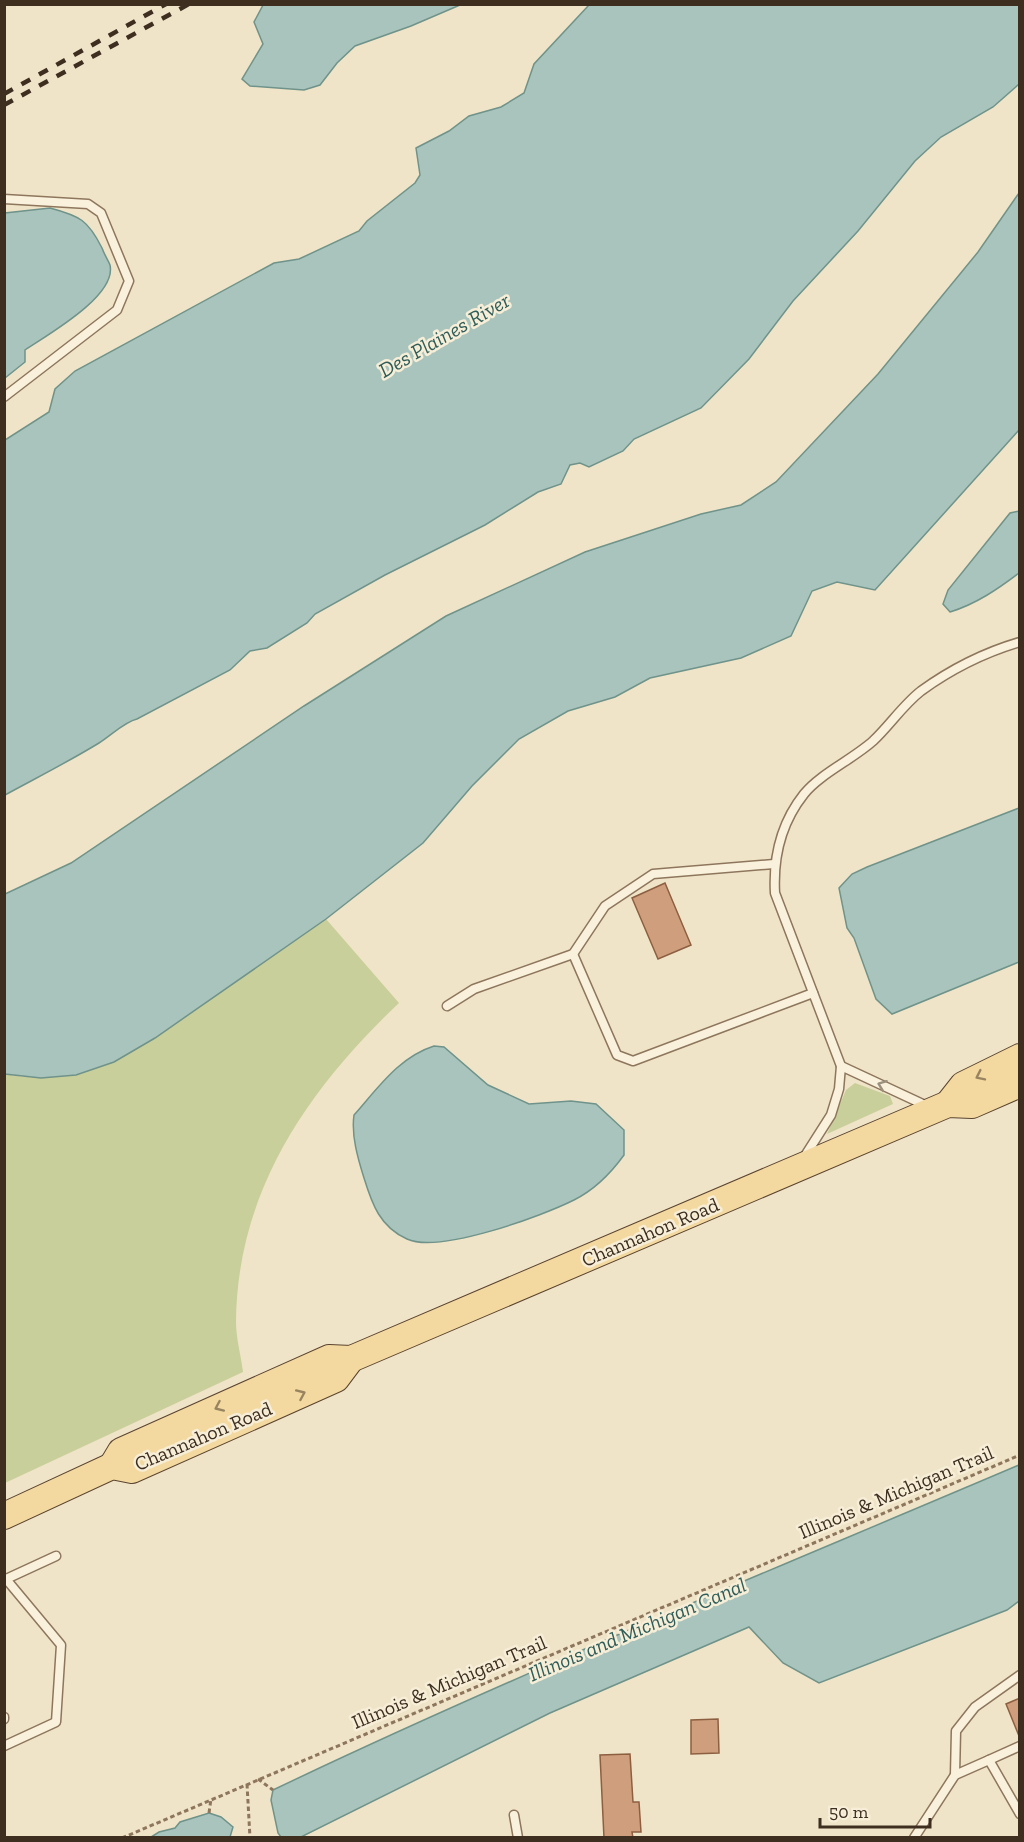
<svg xmlns="http://www.w3.org/2000/svg" width="1024" height="1842" viewBox="0 0 1024 1842" font-family="'Zilla Slab',serif">
<rect width="100%" height="100%" fill="#f0e4c8"/>
<g fill="#c9cf9b">
<path d="M326,919l73,84c-92,87 -162,189 -163,319 0,16 5,34 7,50l-238,111v-409c87,17 140,-31 206,-78 38,-27 77,-52 115,-77z"/>
<path d="M855,1083l35,13 3,8 -66,30 19,-44z"/>
</g>
<g fill="#a9c4bc" stroke="#6f938a" stroke-width="1.5">
<path d="M263,5v-1l197,1 -49,21 -56,20 -18,17 -17,22 -16,5 -54,-4 -8,-7 21,-35 -9,-22z"/>
<path d="M589,5h430v79l-26,23 -52,30 -26,24 -57,70 -65,70 -44,58 -48,49 -67,31 -11,12 -34,16 -9,-4 -10,2 -9,19 -23,8 -53,33 -100,50 -70,39 -8,9 -40,25 -17,3 -20,19 -93,49c-13,3 -25,16 -38,24 -31,19 -63,35 -94,52v-355l44,-28 6,-23 20,-18 199,-108 25,-4 60,-28 8,-10 48,-38 5,-8 -4,-27 33,-17 20,-15 32,-9 23,-14 10,-29z"/>
<path d="M1019,193v237l-144,160 -38,-8 -25,9 -21,45 -50,22 -91,20 -35,19 -47,14 -49,28 -47,47 -49,57 -97,76 -171,119 -41,24 -38,13 -35,3 -36,-4v-180l66,-31 233,-157 142,-90 139,-64 116,-38 40,-9 35,-23 102,-108 100,-122z"/>
<path d="M50,208c30,8 38,12 52,40 2,6 6,12 8,17 7,31 -63,70 -85,85v12l-20,16v-165z"/>
<path d="M1019,511v62c-21,16 -43,31 -69,39l-7,-8 5,-14 62,-77z"/>
<path d="M1019,808v154l-127,52 -16,-15 -22,-61 -7,-10 -8,-40 13,-14 15,-7z"/>
<path d="M434,1046l10,1 44,38 41,19 42,-3 25,3 28,26v25c-13,18 -30,35 -50,45 -32,16 -135,54 -167,39 -27,-12 -35,-35 -43,-61 -6,-19 -13,-43 -10,-63 24,-27 45,-58 80,-69z"/>
<path d="M1019,1465v136l-12,9 -188,73 -36,-20 -34,-36 -199,86 -249,124h-20l-3,-4 -7,-33 2,-10c245,-117 497,-219 746,-325z"/>
<path d="M209,1813l12,4 12,10 -3,10h-79l8,-5 16,-4 5,-6z"/>
</g>
<g fill="#cf9f7d" stroke="#8d5f41" stroke-width="1.5">
<path d="M665,883l26,62 -33,14 -26,-61z"/>
<path d="M1020,1698v38h-1l-13,-32z"/>
<path d="M718,1719l1,34 -28,1v-34z"/>
<path d="M630,1754l3,48h6l2,30h-9l1,6h-29l-4,-83z"/>
</g>
<g fill="none" stroke-linecap="round" stroke-linejoin="round">
<g stroke="#8d765c" stroke-width="11">
<g id="service">
<path d="M4,199l84,5 13,9 28,68 -12,29 -113,87"/>
<path d="M573,954l44,101 16,6 180,-68"/>
<path d="M447,1006l27,-17 99,-35 32,-48 48,-32 121,-10"/>
<path d="M841,1066l-66,-173c-2,-36 6,-70 29,-99 16,-20 49,-35 69,-53 17,-16 30,-36 48,-50 29,-21 65,-39 99,-49"/>
<path d="M803,1159l28,-44 8,-26 2,-23 88,41"/>
<path d="M4,1580l52,-24"/>
<path d="M4,1717v2"/>
<path d="M4,1746l52,-24 5,-77 -55,-66"/>
<path d="M989,1760l31,-14"/>
<path d="M955,1775l1,-44 19,-24 45,-32"/>
<path d="M514,1815l4,23"/>
<path d="M914,1838l41,-63 34,-15 31,54"/>
</g>
</g>
<g stroke="#5b4430" stroke-width="28">
<g id="primary">
<path d="M948,1104l15,-19 57,-28"/>
<path d="M112,1466l9,-15 208,-93 22,1 597,-255 24,1 48,-21"/>
<path d="M4,1516l108,-50 20,4 204,-91 15,-20"/>
</g>
</g>
<g stroke="#8d765c" stroke-width="3" stroke-dasharray="4.5 3" stroke-linecap="butt">
<path d="M258,1779l15,11"/>
<path d="M247,1784l3,54"/>
<path d="M209,1813l2,-14"/>
<path d="M122,1838l898,-383"/>
</g>
<use href="#service" stroke="#faf1dc" stroke-width="8"/>
<use href="#primary" stroke="#f3d9a0" stroke-width="26"/>
<g stroke="#3d2e20" stroke-width="4.5" stroke-dasharray="10 10" stroke-linecap="butt">
<path d="M4,94l162,-90"/>
<path d="M4,105l185,-101"/>
</g>
</g>
<defs><path id="oneway-chevron" d="M-2-3.5L2.5 0L-2 3.5" fill="none" stroke-width="1.6" stroke-linecap="round" stroke-linejoin="round" transform="scale(1.5)"/></defs>
<g stroke="#988460">
<use href="#oneway-chevron" transform="translate(980 1076) rotate(154)"/>
<use href="#oneway-chevron" transform="translate(301 1394) rotate(-24)"/>
<use href="#oneway-chevron" transform="translate(219 1407) rotate(156)"/>
</g>
<use stroke="#9c907e" href="#oneway-chevron" transform="translate(882 1085) rotate(-159)"/>
<g text-anchor="middle" dominant-baseline="central" stroke-width="5" stroke-linejoin="round" paint-order="stroke">
<g font-size="20" fill="#3d2e20" stroke="#f7eed8">
<text transform="translate(650 1232) rotate(-23)">Channahon Road</text>
<text transform="translate(203 1436) rotate(-23)">Channahon Road</text>
<text transform="translate(896 1492) rotate(-23)">Illinois &amp; Michigan Trail</text>
<text transform="translate(449 1682) rotate(-23)">Illinois &amp; Michigan Trail</text>
</g>
<g font-size="21" font-style="italic" fill="#2f5d5a" stroke="#f7eed8">
<text transform="translate(444 335) rotate(-30)">Des Plaines River</text>
<text transform="translate(637 1629) rotate(-23)">Illinois and Michigan Canal</text>
</g>
</g>
<rect width="1024" height="1842" fill="none" stroke="#3d2e20" stroke-width="12"/>
<path d="M820 1818v9h110v-9" fill="none" stroke="#3d2e20" stroke-width="3"/>
<text x="829" y="1818" font-size="18" fill="#3d2e20" stroke="#f7eed8" stroke-width="4.5" paint-order="stroke">50 m</text>
</svg>
